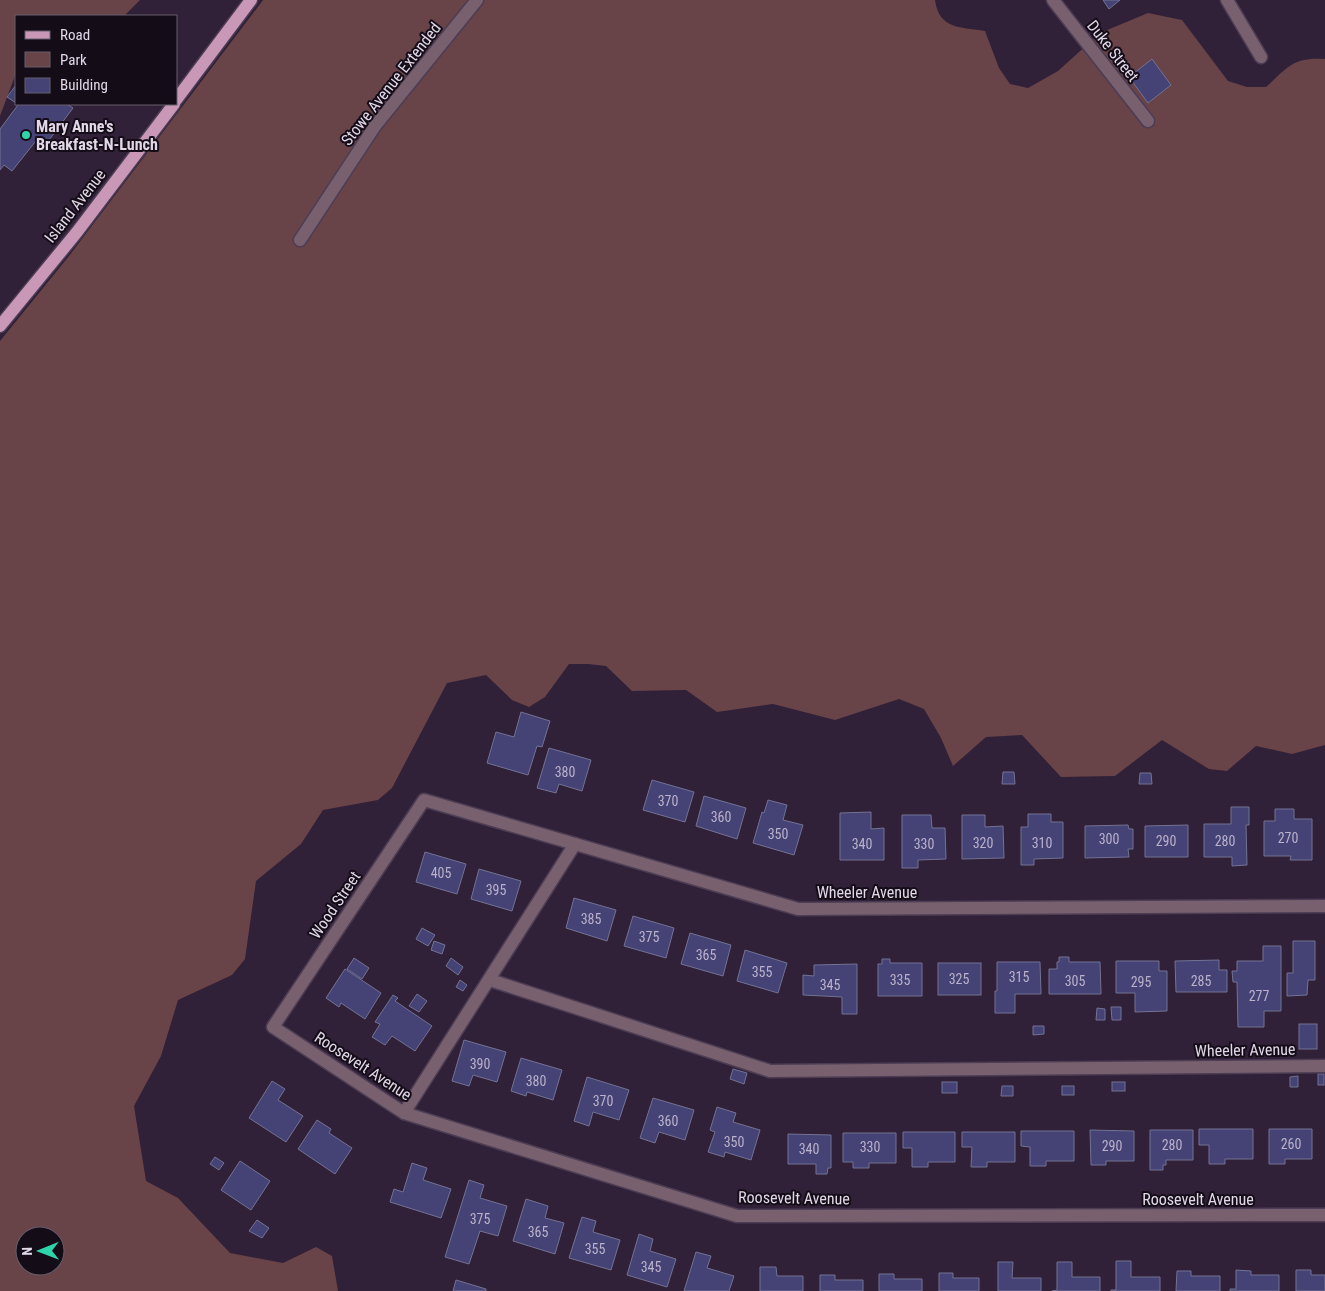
<svg xmlns="http://www.w3.org/2000/svg" width="1325" height="1291" viewBox="0 0 1325 1291" font-family="'Roboto Condensed',sans-serif">
<rect width="100%" height="100%" fill="#302038"/>
<g fill="#684348" fill-rule="evenodd">
<path d="M0,0h140l-16,16h-108v57l-16,43z"/>
<path d="M263,0h672c4,30 27,27 50,31l14,37 11,16 18,4 30,-17 42,-38 48,-20 34,7 46,61 19,6h19c22,-20 27,-30 59,-28v686l-33,9 -36,-8 -29,25 -18,-2 -47,-29 -47,36 -54,1 -39,-42 -36,2 -33,29 -12,-28 -17,-29 -25,-10 -64,21 -62,-16 -56,8 -31,-22 -54,1 -26,-25 -18,-2h-19l-24,33 -16,10 -17,-7 -26,-25 -39,8 -55,105 -14,12 -55,10 -22,34 -45,37 -11,78 -13,16 -54,25 -17,56 -27,50 12,75 32,17 52,55 53,10 33,-16 16,9 6,35h-338v-950l69,-85zM25,1236h30v30h-30z"/>
</g>
<g fill="#454275" stroke="#737393">
<path d="M1103,0h17l-11,9z"/>
<path d="M1152,59l19,26 -23,18 -19,-26z"/>
<path d="M16,85v18l-9,-6z"/>
<path d="M17,104h50l6,4 -30,40 -8,-6 -23,29 -8,-6 -4,5v-41l18,-24z"/>
<path d="M521,712l29,9 -8,26 -5,-1 -9,29 -41,-12 9,-31 18,5z"/>
<path d="M549,748l42,12 -9,31 -23,-7 -3,9 -19,-5z"/>
<path d="M1003,772h11l1,12h-13z"/>
<path d="M1140,773h11l1,11h-13z"/>
<path d="M652,780l42,12 -9,30 -42,-12z"/>
<path d="M704,796l42,12 -9,31 -41,-13z"/>
<path d="M768,800l19,5 -4,15 20,5 -9,30 -41,-12 9,-31 2,1z"/>
<path d="M1231,807h18v18h-3l1,40 -15,1v-9h-28v-33h27z"/>
<path d="M1275,809h19v10h18v41h-22l1,-4h-27v-35h11z"/>
<path d="M871,812v17l13,-1v32h-44v-47z"/>
<path d="M1028,814h23v8h12v36l-29,1v6h-13v-38h7z"/>
<path d="M902,815h29l1,13h13l1,31 -28,1v8h-16z"/>
<path d="M962,815h23v12l18,-1 1,32 -42,1z"/>
<path d="M1128,825l1,4h4v20h-5l1,8 -44,1v-32z"/>
<path d="M1188,825v32h-43v-31z"/>
<path d="M425,852l41,12 -9,30 -41,-12z"/>
<path d="M479,869l42,12 -9,30 -41,-12z"/>
<path d="M574,898l42,12 -9,31 -41,-13z"/>
<path d="M633,916l41,12 -8,30 -42,-12z"/>
<path d="M422,928l13,7 -7,11 -12,-7z"/>
<path d="M690,933l41,12 -8,31 -42,-12z"/>
<path d="M434,941l11,4 -3,9 -11,-4z"/>
<path d="M1293,941h22v39h-7l-1,15 -20,1v-23h6z"/>
<path d="M1263,946h18v65h-17v16h-26l-1,-45h-4l-1,-11h5v-10h26z"/>
<path d="M745,950l42,13 -9,30 -41,-12z"/>
<path d="M1059,957h10v5h31l1,32h-52v-25h8v-7h2z"/>
<path d="M354,958l15,10 -7,11 -15,-10z"/>
<path d="M451,958l12,9 -5,8 -12,-9z"/>
<path d="M882,959h8v4h32v33h-44v-32h4z"/>
<path d="M1219,960v10h8v22h-51l-1,-31z"/>
<path d="M1116,961h43v10h8v40l-32,1v-19h-19z"/>
<path d="M997,962h43l1,32h-26v19h-20v-22h2z"/>
<rect x="938" y="963" width="43" height="32"/>
<path d="M857,964v50h-15v-17l-39,-2v-20l11,1v-11z"/>
<path d="M345,969l36,24 -16,26 -24,-16 -2,4 -13,-9z"/>
<path d="M460,980l7,5 -4,6 -7,-4z"/>
<path d="M417,994l10,7 -8,11 -10,-6z"/>
<path d="M393,995l5,3 -3,3 37,25 -17,25 -23,-15 -7,9 -13,-8 8,-13 -5,-2z"/>
<path d="M1111,1007h10v13h-9z"/>
<path d="M1097,1008l8,1v11h-9z"/>
<rect x="1299" y="1024" width="18" height="25"/>
<path d="M1033,1026h11v8l-11,1z"/>
<path d="M464,1040l42,12 -9,30 -24,-7 -4,11 -17,-5z"/>
<path d="M521,1058l41,12 -9,30 -26,-8 -1,4 -15,-5z"/>
<path d="M733,1069l14,4 -3,11 -14,-5z"/>
<rect x="1318" y="1074" width="6" height="11"/>
<path d="M1298,1076v11h-8v-10z"/>
<path d="M587,1077l42,13 -10,30 -26,-8 -4,14 -15,-5z"/>
<path d="M272,1081l13,8 -7,11 25,16 -17,26 -37,-24z"/>
<rect x="942" y="1082" width="15" height="11"/>
<rect x="1112" y="1082" width="13" height="9"/>
<path d="M1002,1086h11v10h-12z"/>
<rect x="1062" y="1086" width="12" height="9"/>
<path d="M653,1098l41,12 -9,30 -26,-8 -4,11 -15,-5z"/>
<path d="M717,1107l19,6 -3,9 27,8 -9,30 -26,-8 -1,5 -16,-5 7,-20 -5,-2z"/>
<path d="M317,1120l14,9 -2,4 23,15 -17,26 -37,-25z"/>
<path d="M1199,1129h54v30h-28v5h-16v-19h-10z"/>
<path d="M1269,1129h43v30h-27v5h-16z"/>
<path d="M1090,1130l44,1v30h-28v4h-15z"/>
<path d="M1150,1130h43v30h-27v5h-3v5h-13z"/>
<path d="M1021,1131h53v30h-28v5h-16v-19l-9,-1z"/>
<path d="M903,1132h52v30h-27v5h-16v-19h-9z"/>
<path d="M962,1132h53v30h-28v5h-16l1,-20h-10z"/>
<path d="M843,1133h53v30h-27v5h-16v-6h-10z"/>
<path d="M788,1134l43,1v33h-3l-1,6h-11v-10h-28z"/>
<path d="M215,1157l9,6 -5,7 -9,-6z"/>
<path d="M240,1161l30,20 -19,29 -30,-20z"/>
<path d="M412,1163l15,5 -4,12 28,9 -10,29 -51,-16 4,-13 9,3z"/>
<path d="M469,1180l15,5 -4,13 27,8 -9,30 -18,-5 -11,33 -24,-7z"/>
<path d="M526,1199l22,7 -3,12 19,5 -9,31 -42,-13z"/>
<path d="M582,1217l14,4 -3,11 27,8 -9,30 -42,-12z"/>
<path d="M257,1220l12,8 -7,10 -13,-7z"/>
<path d="M639,1234l14,5 -3,12 26,8 -9,28 -40,-12z"/>
<path d="M696,1252l15,4 -4,12 27,8 -5,15h-45z"/>
<path d="M1116,1261h15v16h29v14h-49v-1h5z"/>
<path d="M998,1262h15l-1,16h29v13h-43z"/>
<path d="M1057,1262h15v15h28v14h-48l5,-1z"/>
<path d="M760,1267h16l1,9h26v15h-43z"/>
<path d="M1236,1270l15,1v4h28v16h-49v-2h6z"/>
<path d="M1296,1270h15v5h14v16h-29z"/>
<path d="M1177,1271h14v5h29v15h-44z"/>
<path d="M939,1273h14v5h26v13h-40z"/>
<path d="M879,1274h15v5h28v12h-43z"/>
<path d="M820,1275h15v5h28v11h-43z"/>
<path d="M456,1280l30,9v2h-33z"/>
</g>
<g fill="none" stroke-linecap="round" stroke-linejoin="round">
<g stroke="#4c3d54" stroke-width="15">
<g id="minor">
<path d="M1053,0l95,121"/>
<path d="M1227,0l34,57"/>
<path d="M300,240l75,-114 102,-126"/>
<path d="M1325,906l-527,3 -374,-109 -151,227 131,86 333,103 588,-1"/>
<path d="M490,980l280,91 555,-5"/>
<path d="M404,1113l171,-269"/>
</g>
</g>
<g stroke="#4c3d54" stroke-width="15">
<g id="major">
<path d="M176,100l75,-100"/>
<path d="M0,326l77,-94 97,-128"/>
</g>
</g>
<use href="#minor" stroke="#78606e" stroke-width="12"/>
<use href="#major" stroke="#c998b6" stroke-width="12"/>
</g>
<circle fill="#2ed4aa" stroke="#140d18" stroke-width="2" cx="26" cy="135" r="5"/>
<g text-anchor="middle" dominant-baseline="central" stroke-width="4" stroke-linejoin="round" paint-order="stroke">
<g font-size="14" fill="#bbb2cb">
<text x="565" y="772">380</text>
<text x="668" y="801">370</text>
<text x="721" y="817">360</text>
<text x="778" y="834">350</text>
<text x="1288" y="838">270</text>
<text x="1109" y="839">300</text>
<text x="1166" y="841">290</text>
<text x="1225" y="841">280</text>
<text x="983" y="843">320</text>
<text x="1042" y="843">310</text>
<text x="862" y="844">340</text>
<text x="924" y="844">330</text>
<text x="441" y="873">405</text>
<text x="496" y="890">395</text>
<text x="591" y="919">385</text>
<text x="649" y="937">375</text>
<text x="706" y="955">365</text>
<text x="762" y="972">355</text>
<text x="1019" y="977">315</text>
<text x="959" y="979">325</text>
<text x="900" y="980">335</text>
<text x="1075" y="981">305</text>
<text x="1201" y="981">285</text>
<text x="1141" y="982">295</text>
<text x="830" y="985">345</text>
<text x="1259" y="996">277</text>
<text x="480" y="1064">390</text>
<text x="536" y="1081">380</text>
<text x="603" y="1101">370</text>
<text x="668" y="1121">360</text>
<text x="734" y="1142">350</text>
<text x="1291" y="1144">260</text>
<text x="1172" y="1145">280</text>
<text x="1112" y="1146">290</text>
<text x="870" y="1147">330</text>
<text x="809" y="1149">340</text>
<text x="480" y="1219">375</text>
<text x="538" y="1232">365</text>
<text x="595" y="1249">355</text>
<text x="651" y="1267">345</text>
</g>
<g font-size="16" fill="#e2d8e8" stroke="#140d18">
<text transform="translate(1113 51) rotate(52)">Duke Street</text>
<text transform="translate(391 84) rotate(-52)">Stowe Avenue Extended</text>
<text transform="translate(75 206) rotate(-52)">Island Avenue</text>
<text x="867" y="892">Wheeler Avenue</text>
<text transform="translate(335 905) rotate(-56)">Wood Street</text>
<text transform="translate(1245 1050) rotate(-1)">Wheeler Avenue</text>
<text transform="translate(363 1066) rotate(33)">Roosevelt Avenue</text>
<text transform="translate(794 1198) rotate(1)">Roosevelt Avenue</text>
<text x="1198" y="1199">Roosevelt Avenue</text>
</g>
<g font-size="16" font-weight="bold" fill="#e2d8e8" stroke="#140d18" text-anchor="start">
<text x="36" y="126">Mary Anne's<tspan x="36" dy="18">Breakfast-N-Lunch</tspan></text>
</g>
</g>
<rect x="15" y="15" width="162" height="90" fill="#140d18" stroke="#665e6b"/>
<rect x="25" y="31" width="25" height="8" fill="#c998b6" stroke="#665e6b"/>
<text x="60" y="40" font-size="15" fill="#e2d8e8">Road</text>
<rect x="25" y="52" width="25" height="15" fill="#684348" stroke="#665e6b"/>
<text x="60" y="65" font-size="15" fill="#e2d8e8">Park</text>
<rect x="25" y="78" width="25" height="15" fill="#454275" stroke="#665e6b"/>
<text x="60" y="90" font-size="15" fill="#e2d8e8">Building</text>
<g transform="translate(40 1251) rotate(269)"><circle r="24" fill="#140d18" stroke="#665e6b"/>
<path d="M0-4L9 19L0 12L-9 19Z" fill="#2ed4aa"/>
<text y="-8" font-size="14" font-weight="bold" text-anchor="middle" fill="#e2d8e8">N</text>
</g>
</svg>
